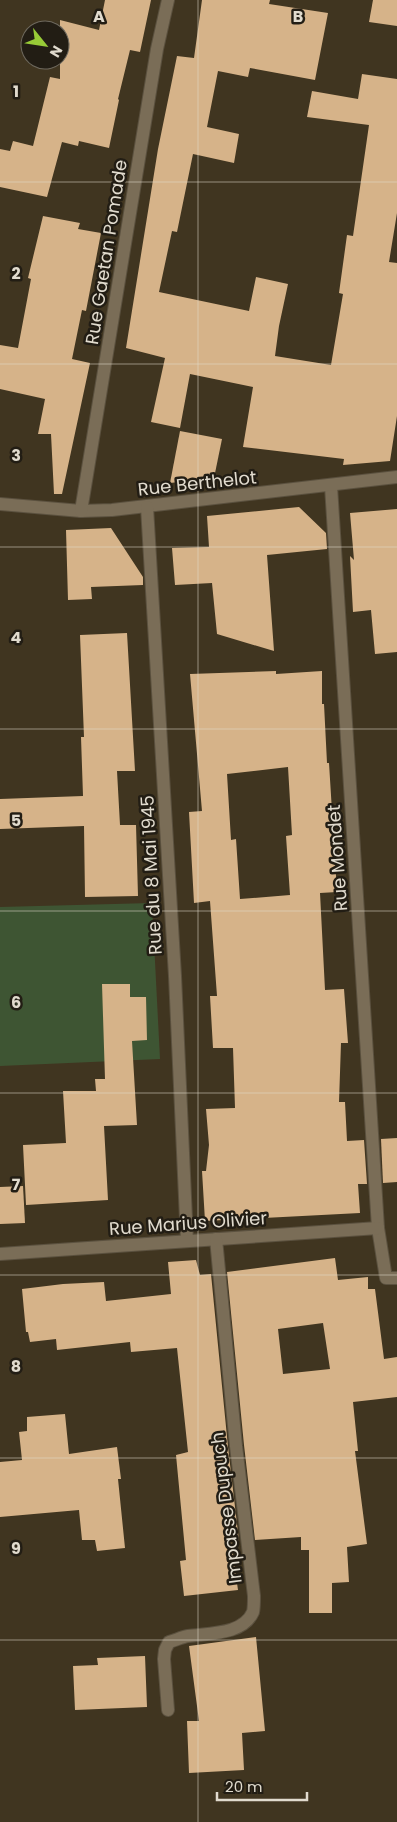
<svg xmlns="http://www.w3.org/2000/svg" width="397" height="1822" viewBox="0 0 397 1822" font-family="Poppins,sans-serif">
<rect width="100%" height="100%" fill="#403520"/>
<path fill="#3e5533" d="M152,903l8,156 -160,7v-159z"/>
<g fill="#d6b389" fill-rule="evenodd">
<path d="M105,0h46l-11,52 -10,-2 -12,49 1,1 -10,48 -30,-7 -1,5 -16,-4 -15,55 -47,-10v-38l10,2 3,-10 20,5 17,-69 10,2v-59l39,10z"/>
<path d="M202,0h68l-1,4 59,9 -13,67 -65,-12 -2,9 -30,-6 -11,56 32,7 -5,29 -41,-9 -16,78 -5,-1 -13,61 90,19 7,-34 32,7 -9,42 -4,30 56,9 12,-71 -4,-1 8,-58 6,1 16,-111 -62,-8 5,-26 46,8 4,-25 35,5v134l-8,49 8,1v153l-7,45 -47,4 1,-6 -101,-12 10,-60 -63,-13 -10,54 -29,-6 14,-64 -39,-10 32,-199 19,-93 17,2z"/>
<path d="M373,0h24v26l-28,-4z"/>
<path d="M43,216l37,7 -2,6 23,4 -15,78 -4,-1 -10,49 18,4 -28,131h-8l-3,-60h-13l7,-35 -45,-10v-44l18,3 13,-69 -3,-1z"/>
<path d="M180,431l42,8 -8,39 -44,5z"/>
<path d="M299,507l27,26 1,16 -60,6 7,96 -57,-17 -5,-51 -37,2 -3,-37 37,-1 -2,-31z"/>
<path d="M397,509v143l-22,2 -4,-44 -18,2 -3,-56 4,4 -4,-47z"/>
<path d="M111,528l32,49v8l-52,2 1,12 -24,1 -2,-70z"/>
<path d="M127,633l8,138h-18l3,54h16l2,71 -53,1 -1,-71 -84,3v-30l83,-3 -2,-59h3l-4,-102z"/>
<path d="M276,671v3l46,-3v33h2l3,59h2l8,129 -17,1 5,97 19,-1 4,54h-7l-2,59h6l2,39 17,-1 3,44h-9l2,29 -155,8 -3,-50h4l3,-26 -3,-36 29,-1 -2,-60h-20l-3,-52h7l-7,-95 -16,2 -5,-91 13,-1 -12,-137zM288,767l4,68 -6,1 4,59 -50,4 -4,-60 -5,1 -4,-66z"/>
<path d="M102,984h28v13h16l1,43 -15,1 5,84 -33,1 4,74 -82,5 -3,-60 43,-2 -3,-52h33l-1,-12h10z"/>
<path d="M397,1138v44l-14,1 -2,-44z"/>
<path d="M23,1186l2,37 -25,1v-37z"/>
<path d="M335,1258l3,22 30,-3v12h7l9,70 13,-2v40l-44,5 5,49h-3l12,93 -20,3 2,35 -17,1v30h-23v-63h-8v-13l-46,3 -11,-95 -17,-173zM323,1323l7,46 -47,5 -5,-45z"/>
<path d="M196,1260l4,15 11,-1 17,173 11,94h-8l7,49 -54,6 -4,-35 6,-1 -10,-105 12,-3 -11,-104 -46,4 -1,-10 -73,8 -1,-11 -26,3 -2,-10h-2l-4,-43 41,-5 41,-2 2,19 65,-7 -3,-32z"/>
<path d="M65,1414l4,40 48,-7 4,32h-3l7,69 -28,3 -2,-11h-13l-3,-30 -79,7v-55l22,-2 -3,-28 8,-1v-14z"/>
<path d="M256,1637l9,94 -23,2 2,37 -55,3 -2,-52h12l-10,-75z"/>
<path d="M145,1656l2,51 -72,3 -2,-44 25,-1 -1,-7z"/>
</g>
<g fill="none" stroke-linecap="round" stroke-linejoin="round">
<g stroke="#5b513f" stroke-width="14">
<g id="minor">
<path d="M331,486l47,742 8,50h11"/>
<path d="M0,504l81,7 31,-1 285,-33"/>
<path d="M147,507l28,469 12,265"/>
<path d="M81,511l76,-462 11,-49"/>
<path d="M0,1254l378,-26"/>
<path d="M168,1710l-4,-51 1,-9 4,-8c7,-2 13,-5 19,-6 21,-3 55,-1 65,-24 1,-4 1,-11 1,-16l-18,-150 -20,-207"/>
</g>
</g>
<use href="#minor" stroke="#7a6d57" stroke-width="12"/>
</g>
<path fill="none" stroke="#e1dbce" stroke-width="1" stroke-opacity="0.55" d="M198,0v1822M0,182h397M0,364h397M0,547h397M0,729h397M0,911h397M0,1093h397M0,1275h397M0,1458h397M0,1640h397"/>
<g text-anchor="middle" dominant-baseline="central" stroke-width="5" stroke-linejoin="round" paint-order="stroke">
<g font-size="18" fill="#e1dbce" stroke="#221d14">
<text transform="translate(106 252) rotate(-81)">Rue Gaetan Pomade</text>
<text transform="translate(197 483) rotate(-6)">Rue Berthelot</text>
<text transform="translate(337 858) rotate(-94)">Rue Mondet</text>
<text transform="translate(151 875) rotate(-93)">Rue du 8 Mai 1945</text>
<text transform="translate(188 1223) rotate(-4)">Rue Marius Olivier</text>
<text transform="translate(226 1508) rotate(-97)">Impasse Dupuch</text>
</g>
</g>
<g font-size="16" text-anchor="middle" font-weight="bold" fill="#e1dbce" stroke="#221d14" stroke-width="5" stroke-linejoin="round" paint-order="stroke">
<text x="99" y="22">A</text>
<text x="298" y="22">B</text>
<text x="16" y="97">1</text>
<text x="16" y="279">2</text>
<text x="16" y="461">3</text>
<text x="16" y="643">4</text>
<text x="16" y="826">5</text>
<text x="16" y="1008">6</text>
<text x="16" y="1190">7</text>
<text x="16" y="1372">8</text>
<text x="16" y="1554">9</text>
</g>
<g transform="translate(45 45) rotate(120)"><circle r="24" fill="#221d14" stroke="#6e695e"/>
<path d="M0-4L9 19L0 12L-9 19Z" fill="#98cb37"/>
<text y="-8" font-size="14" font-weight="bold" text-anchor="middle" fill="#e1dbce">N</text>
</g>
<path d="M217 1792v8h90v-8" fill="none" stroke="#e1dbce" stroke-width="2.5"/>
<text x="225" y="1792" font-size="15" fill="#e1dbce" stroke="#221d14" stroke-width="4" paint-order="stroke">20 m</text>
</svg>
